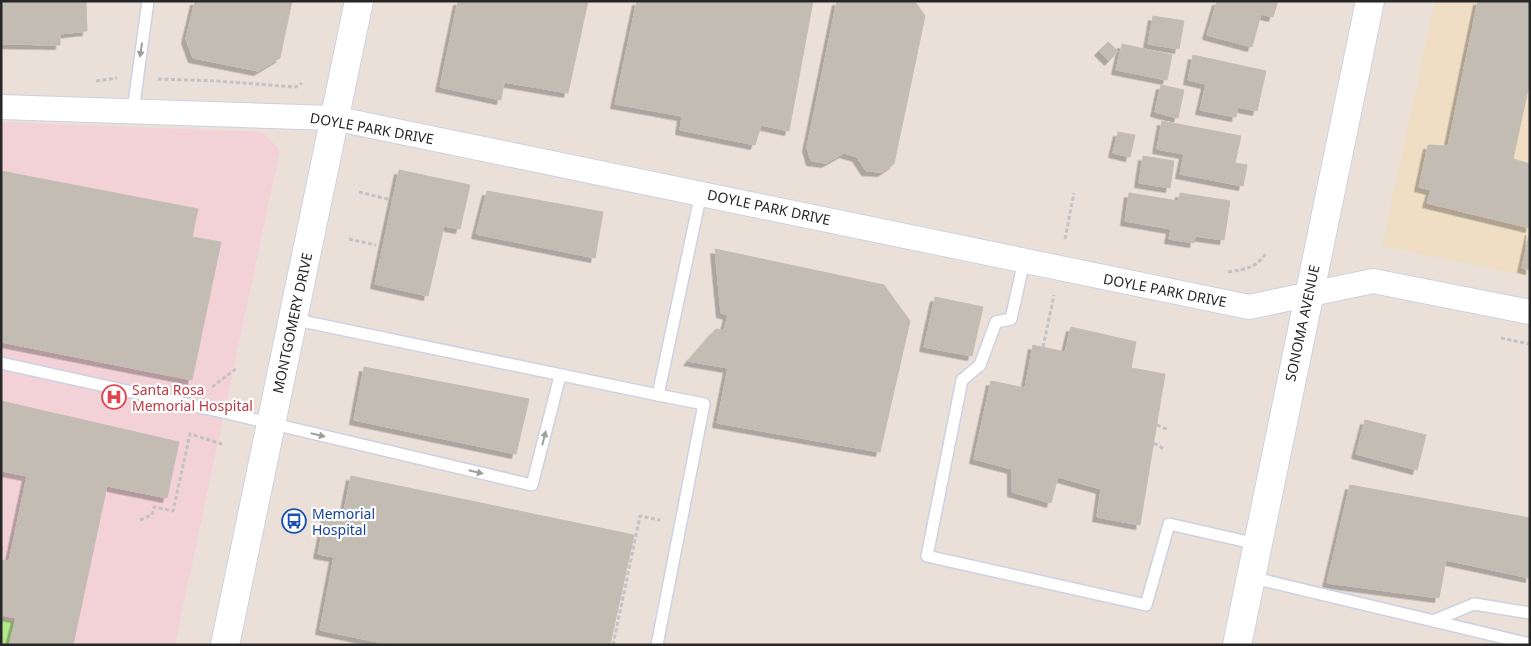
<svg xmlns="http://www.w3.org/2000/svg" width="1531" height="646" viewBox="0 0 1531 646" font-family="'Noto Sans',sans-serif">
<defs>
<filter id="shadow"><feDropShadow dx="-4.5" dy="4.5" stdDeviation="0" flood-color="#0004"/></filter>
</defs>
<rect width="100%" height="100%" fill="#ebe0d7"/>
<path fill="#efddc4" d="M1435,1h95v275l-148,-30z"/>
<path fill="#f3d2d7" d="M1,122l261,10 18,18 -105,495h-174z"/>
<path fill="#b4e78e" d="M1,619l14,3 -6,23h-8z"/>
<g fill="#c2bcb3" stroke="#c6bdb1" filter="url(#shadow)">
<path d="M86,1l1,30 -27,3v11l-59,-1v-42z"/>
<path d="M195,1h97l-12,57 -22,13 -65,-13 -7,-19z"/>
<path d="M458,1h130l-20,92 -64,-11 -3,18 -61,-13z"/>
<path d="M637,1h176l-24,130 -28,-6 -6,20 -75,-15 2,-14 -67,-12z"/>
<path d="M837,1h69l10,2 9,13 -31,148 -12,8 -16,-1 -9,-14 -13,-4 -18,10 -15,-2 -4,-14z"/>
<path d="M1217,1h61l-5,16 -12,-3 -9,33 -45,-12z"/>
<path d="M1478,1h52v79l-17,79 17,5v64l-103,-25 4,-13 -12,-3 9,-42 20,1z"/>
<path d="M1153,16l31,5 -5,28 -31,-5z"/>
<path d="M1108,42l10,9 -9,10 -10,-10z"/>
<path d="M1122,44l50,11 -5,25 -51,-10z"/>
<path d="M1193,55l73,16 -9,40 -19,-4 -2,10 -36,-7 6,-26 -18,-4z"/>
<path d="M1161,85l23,5 -6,28 -23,-6z"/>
<path d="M1162,121l79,15 -6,27 12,2 -4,21 -63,-12 4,-20 -27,-5z"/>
<path d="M1118,132l17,3 -5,22 -17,-4z"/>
<path d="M1143,156l31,5 -4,27 -31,-5z"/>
<path d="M399,170l71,15 -10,44 -16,-3 -16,70 -53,-12z"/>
<path d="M1,171l197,38 -6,28 29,5 -29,138 -191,-38z"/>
<path d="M487,191l116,21 -8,46 -119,-24z"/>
<path d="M1129,193l49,8 2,-8 50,8 -6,39 -29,-4 -1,7 -25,-4 2,-10 -46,-8z"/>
<path d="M1530,231v39l-8,-2z"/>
<path d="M715,249l169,36 26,36 -30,131 -163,-29 11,-55 -40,-7 28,-32 8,1 4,-15 -7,-2z"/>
<path d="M935,297l48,10 -11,49 -48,-9z"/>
<path d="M1071,327l65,15 -5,26 34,6 -25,151 -43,-8 4,-28 -43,-12 -7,26 -39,-11v-23l-38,-10 17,-78 34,7 8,-43 32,7z"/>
<path d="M364,367l165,32 -13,55 -162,-34z"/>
<path d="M1,401l178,41 -12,56 -60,-12 -34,159h-64l7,-27 -15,-3v-55l8,1 18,-85 -26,-5z"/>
<path d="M1365,420l61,15 -9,35 -61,-16z"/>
<path d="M351,476l283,59 -24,110h-218l-72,-15 14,-73 -16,-3 9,-45 17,2z"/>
<path d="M1350,485l180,33v60l-84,-18 -7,38 -112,-15z"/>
</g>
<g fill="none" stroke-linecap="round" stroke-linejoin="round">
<g stroke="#ccd2e2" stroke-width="14">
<g id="lane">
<path d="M133,111l15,-110"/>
<path d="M1024,261l-13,58 -15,3 -16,43 -18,15 -35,176 219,49 23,-81 88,20"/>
<path d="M292,319l366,76 43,-202"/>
<path d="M1,363l226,50 305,72 28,-109"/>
<path d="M1250,577l280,67"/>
<path d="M1433,621l41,-17 56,9"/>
<path d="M657,645l47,-241 -46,-9"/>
</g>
</g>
<g stroke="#ccd2e2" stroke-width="26">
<path id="street" d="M1,107l332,11 916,189 124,-26 157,31"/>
</g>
<g stroke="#ccd2e2" stroke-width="30">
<g id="secondary">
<path d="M225,645l134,-644"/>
<path d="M1237,645l133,-644"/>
</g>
</g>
<g stroke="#c3c3c3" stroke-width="3" stroke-dasharray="4 2.5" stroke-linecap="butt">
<path d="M158,79l58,2 80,6 6,-4"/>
<path d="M96,81l21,-3"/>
<path d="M359,192l32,8"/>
<path d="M349,239l27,6"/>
<path d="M1065,239l9,-46"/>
<path d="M1228,272c18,-3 28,-4 38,-19"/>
<path d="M1501,338l29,6"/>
<path d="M1043,347l11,-52"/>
<path d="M212,387l25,-19"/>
<path d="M1157,425l12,5"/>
<path d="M1154,443l10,6"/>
<path d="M140,520l12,-5 2,-8 19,4 17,-77 32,10"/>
<path d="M1,548h2"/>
<path d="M613,645l27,-129 20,4"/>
</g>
<use href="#lane" stroke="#fff" stroke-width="11"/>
<use href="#street" stroke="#fff" stroke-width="24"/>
<use href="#secondary" stroke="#fff" stroke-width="28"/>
</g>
<defs><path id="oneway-solid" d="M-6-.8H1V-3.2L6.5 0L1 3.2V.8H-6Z" transform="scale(1.25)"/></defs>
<g fill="#9e9e9e">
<use href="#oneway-solid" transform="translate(141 50) rotate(98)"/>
<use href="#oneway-solid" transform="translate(318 435) rotate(13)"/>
<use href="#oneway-solid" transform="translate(544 438) rotate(-76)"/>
<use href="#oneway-solid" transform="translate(476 472) rotate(13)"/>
</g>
<defs>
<g id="hospital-ring" transform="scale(1.25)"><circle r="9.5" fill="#fff" stroke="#e0444e" stroke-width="1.5"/><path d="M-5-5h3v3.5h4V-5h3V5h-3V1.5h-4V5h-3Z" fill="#e0444e"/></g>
<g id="bus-ring" transform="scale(1.25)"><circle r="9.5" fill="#fff" stroke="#1a4fb4" stroke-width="1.5"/><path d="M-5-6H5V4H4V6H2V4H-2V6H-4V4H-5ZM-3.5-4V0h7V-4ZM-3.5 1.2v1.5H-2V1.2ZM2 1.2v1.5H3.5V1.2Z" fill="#1a4fb4"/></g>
</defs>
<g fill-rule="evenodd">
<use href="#hospital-ring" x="114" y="397"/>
<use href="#bus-ring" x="294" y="521"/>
</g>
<g text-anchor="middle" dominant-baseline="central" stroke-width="4.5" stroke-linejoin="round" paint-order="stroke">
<g font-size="14" fill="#272727" stroke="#fff">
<text transform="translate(372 128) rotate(10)">DOYLE PARK DRIVE</text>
<text transform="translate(769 207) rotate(12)">DOYLE PARK DRIVE</text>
<text transform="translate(1165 290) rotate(11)">DOYLE PARK DRIVE</text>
<text transform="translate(292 323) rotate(-78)">MONTGOMERY DRIVE</text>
<text transform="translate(1302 323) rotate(-78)">SONOMA AVENUE</text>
</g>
<g font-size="14" fill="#be3a42" stroke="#fff" text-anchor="start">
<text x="132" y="389">Santa Rosa<tspan x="132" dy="16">Memorial Hospital</tspan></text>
</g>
<g font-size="14" fill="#164399" stroke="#fff" text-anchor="start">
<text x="312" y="513">Memorial<tspan x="312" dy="16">Hospital</tspan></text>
</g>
</g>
<rect width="1531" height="646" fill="none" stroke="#272727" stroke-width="5"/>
</svg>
